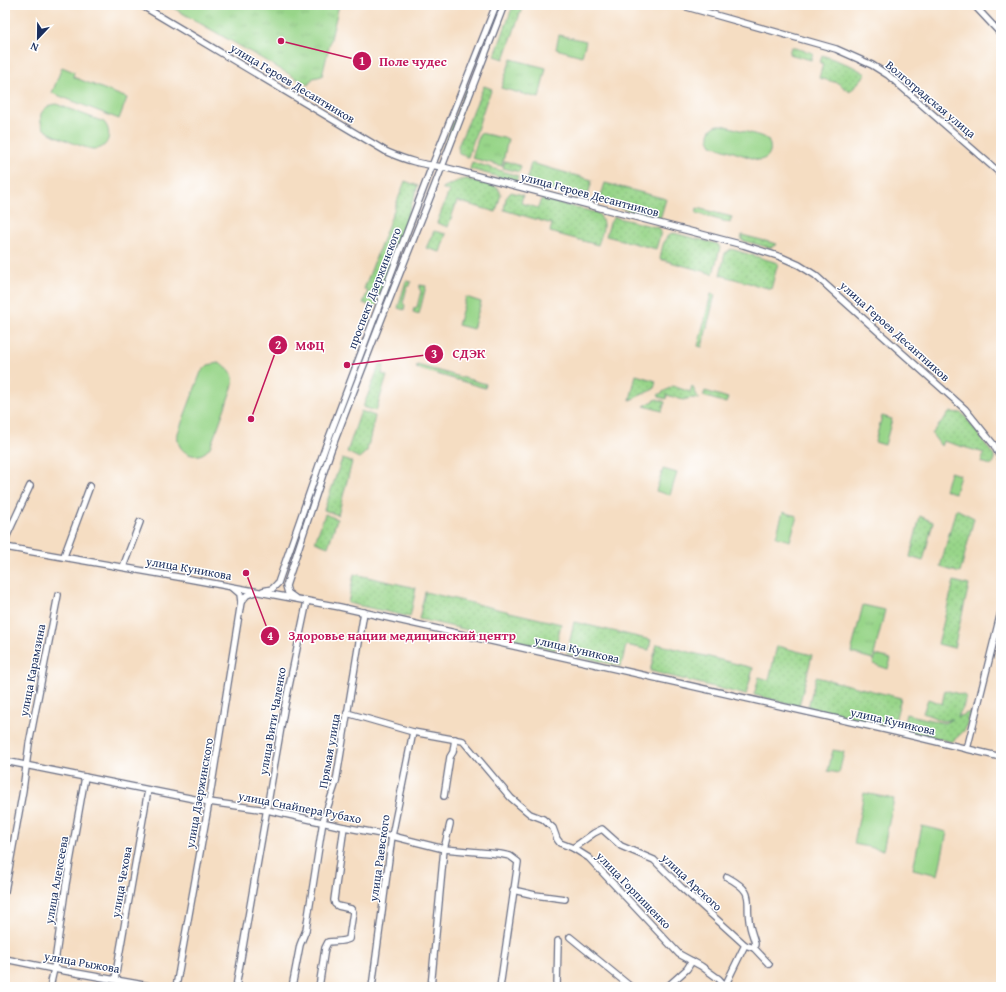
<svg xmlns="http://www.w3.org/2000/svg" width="1006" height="992" viewBox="0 0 1006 992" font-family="'Gentium Book Plus',serif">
<defs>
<pattern id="grass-dots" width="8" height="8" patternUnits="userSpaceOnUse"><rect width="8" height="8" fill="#98d589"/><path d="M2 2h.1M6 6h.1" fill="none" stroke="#82b779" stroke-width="1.8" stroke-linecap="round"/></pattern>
<pattern id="park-tufts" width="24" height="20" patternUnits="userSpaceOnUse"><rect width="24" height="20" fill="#98d589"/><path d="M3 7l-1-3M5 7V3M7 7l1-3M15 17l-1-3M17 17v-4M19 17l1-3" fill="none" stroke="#82b779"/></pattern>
</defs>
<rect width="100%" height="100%" fill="#fff"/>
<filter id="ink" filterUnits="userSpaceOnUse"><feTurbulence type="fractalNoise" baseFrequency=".025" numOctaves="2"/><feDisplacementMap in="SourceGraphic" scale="8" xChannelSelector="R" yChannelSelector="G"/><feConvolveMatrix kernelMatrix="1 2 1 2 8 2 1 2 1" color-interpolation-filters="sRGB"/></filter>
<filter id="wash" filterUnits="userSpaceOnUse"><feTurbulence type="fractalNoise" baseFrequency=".012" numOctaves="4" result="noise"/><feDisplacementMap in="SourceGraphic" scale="16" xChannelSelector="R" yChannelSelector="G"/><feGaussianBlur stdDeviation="0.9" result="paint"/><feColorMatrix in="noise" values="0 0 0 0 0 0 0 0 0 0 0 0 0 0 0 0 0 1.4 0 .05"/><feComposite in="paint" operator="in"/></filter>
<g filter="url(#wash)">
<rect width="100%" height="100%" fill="#f5ddc2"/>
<g fill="url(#grass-dots)" stroke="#5a8274">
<path d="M513,5h10l-19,54 -9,-3z"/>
<path d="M791,47l22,6 -2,7 -22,-6z"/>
<path d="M822,55l30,11 14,8 -16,18 -12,-9 -19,-5 4,-14 -3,-1z"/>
<path d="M467,86l3,1 -24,63 -3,-1z"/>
<path d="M484,86l8,3 -6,13 -18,55 -9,-3 -1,-8z"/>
<path d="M505,161l16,5 -2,6 -16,-4z"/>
<path d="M472,162l46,14 -2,6 -46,-13z"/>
<path d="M531,163l61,17 -5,19 -61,-16z"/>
<path d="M467,179l30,8 4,7 -5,18 -39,-11 -9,26 -11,-4 12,-32 -7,-3 18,-8z"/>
<path d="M405,181l13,5 -43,122 -12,-5 5,-12 -4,-2z"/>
<path d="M605,183l61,16 -6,20 -61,-17z"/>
<path d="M511,192l12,3 -2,8 17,5 3,-9 57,14c9,12 4,19 0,32l-48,-13 2,-8 -48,-14 2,-12z"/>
<path d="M697,208l35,9 -2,6 -34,-10z"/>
<path d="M614,217l45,11 2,4 -5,17 -50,-13 4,-13z"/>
<path d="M434,231l12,3 -6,18 -14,-4z"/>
<path d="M673,233l45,11 2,4 -7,26 -53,-15c2,-9 3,-24 13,-26z"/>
<path d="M742,235l35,9 -7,4 -29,-8z"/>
<path d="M731,249l47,14 -7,26 -51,-14 5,-22z"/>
<path d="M406,281l5,1 -1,4 -3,1 -4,16 2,2 -1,5 -6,-2z"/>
<path d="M420,285l6,1 -7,28 -6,-2 1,-4 3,-1 4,-16 -2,-2z"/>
<path d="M711,294l4,1 -13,52 -4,-1z"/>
<path d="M380,364l4,2 -2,8 5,2 -11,35 -13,-4z"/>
<path d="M417,365l69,19 -1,4 -69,-20z"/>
<path d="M636,375l20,6 -2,8 -24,11z"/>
<path d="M673,386l17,6 2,-6 7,13 -8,-1 -8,2 -16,-5 -1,4 -7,-2 -1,-2z"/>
<path d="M705,391l23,7 -2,5 -23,-7z"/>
<path d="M657,399l8,3 -3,9 -18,-5z"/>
<path d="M361,411l14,5 -8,35 -8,7 -12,-6z"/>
<path d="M951,412l10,1 4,3 29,40v6l-3,3 -10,-3 3,-9 -41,-12 -2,5 -9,-12 16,-20z"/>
<path d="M342,459l10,3 -14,53 -14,-5z"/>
<path d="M956,509l18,9 -14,55 -20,-6z"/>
<path d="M325,514l12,5 -9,28 -13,-5z"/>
<path d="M920,516l13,6 -10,39 -13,-4z"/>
<path d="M354,574l62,14 -6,29 -62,-14z"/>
<path d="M954,581l15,4 -15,63 -16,-4z"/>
<path d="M425,592l136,32 -6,26 -136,-31z"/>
<path d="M574,622l77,18 -2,10 -23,-5 -5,21 -54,-12z"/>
<path d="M657,644l96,24 -7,27 -96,-24z"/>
<path d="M777,646l35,9 -13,51 -45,-11 5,-18 10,3z"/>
<path d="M816,677l85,21 -8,30 -85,-21z"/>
<path d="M945,690l21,6 -3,12 -6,9 13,-5 -5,18 -13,12 -50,-13 4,-15 38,9 9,-4 -10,2 -20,-8 5,-14 14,5z"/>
</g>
<g fill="url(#park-tufts)" stroke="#5a8274">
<path d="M168,5h171l-17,71 -9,2 -5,7z"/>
<path d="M511,59l35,9 -7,30 -38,-10z"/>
<path d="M480,133l28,6 -6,27 -30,-8z"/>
<path d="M863,605l22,5 -12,49 -22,-6z"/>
<path d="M876,655l15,4 -3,10 -15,-5z"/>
</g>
<g fill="#98d589" stroke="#5a8274">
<path d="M559,35l27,6 -4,15 -26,-7z"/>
<path d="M62,67l12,5 -1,5 54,21 -8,21 -67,-26z"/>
<path d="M56,104l48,18c9,10 5,28 -11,27 -6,0 -45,-15 -49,-20 -3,-4 -4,-10 -3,-15 3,-6 8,-9 15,-10z"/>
<path d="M717,125h6l41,12 4,3 2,5c2,9 -4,15 -12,15l-46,-15 -3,-6v-5l2,-5z"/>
<path d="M466,297l15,5 -8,27 -15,-4z"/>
<path d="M218,363c11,3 17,11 15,22 -5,14 -10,28 -15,42 -3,6 -5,14 -8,20 -11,17 -36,6 -32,-14l23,-61 7,-7z"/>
<path d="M882,416l10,3 -7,26 -10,-3z"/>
<path d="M663,469l14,4 -7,22 -14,-4z"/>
<path d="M950,472l10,3 -5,18 -10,-3z"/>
<path d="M783,512l14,4 -7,25 -14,-4z"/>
<path d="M833,750l11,2 -5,21 -11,-2z"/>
<path d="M864,793l30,6 -11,51 -29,-6z"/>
<path d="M922,826l25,6 -9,43 -25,-6z"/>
</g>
</g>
<g filter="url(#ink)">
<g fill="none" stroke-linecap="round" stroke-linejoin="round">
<g stroke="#676c81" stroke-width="8">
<g id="minor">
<path d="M141,5l246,147c21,9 33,12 56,15l300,78 38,12 18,8 16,10 31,28 119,106 29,36 7,14"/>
<path d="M680,5l156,44 36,16 16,10 113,99"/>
<path d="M974,5l27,29"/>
<path d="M5,540l25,-54"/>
<path d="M5,547l179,31 156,29 556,125 105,25"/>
<path d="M64,556l26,-70"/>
<path d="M123,567l17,-45"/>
<path d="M263,591l9,-2 6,-6 47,-135 107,-282 64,-161"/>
<path d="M295,598l-7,-5 -2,-7 45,-136 51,-132 51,-128 71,-185"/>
<path d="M241,602l6,-7 8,-3"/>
<path d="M347,713l66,19 50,9 48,57 19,16 13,5 10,9 4,11 3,4 13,5 16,10 90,96 22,12 18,13 7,8"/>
<path d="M967,749l34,-137"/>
<path d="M5,761l204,41 58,8 77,17 48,9 52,13 56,5 10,2 8,6 -18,125"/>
<path d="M444,796l6,-39 3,-5 2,-13"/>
<path d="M573,848l21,-15 8,-4 19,17 33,14 27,27 64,58 9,3 15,16"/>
<path d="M727,877c31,17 17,22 23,49 1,6 4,12 5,18l-1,4"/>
<path d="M513,890l22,5 30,4"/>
<path d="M5,891l18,-101 6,-46 29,-149"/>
<path d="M570,937l61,50"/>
<path d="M5,959l49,10 101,18"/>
<path d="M115,979l33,-189"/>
<path d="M725,986l17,-35 3,-6"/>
<path d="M50,987l4,-18 12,-85 19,-107"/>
<path d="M176,987l33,-185 32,-200 -1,-8 -7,-6"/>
<path d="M236,987l48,-277 23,-109"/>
<path d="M292,987l8,-42 6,-15 17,-109 13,-39 28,-170"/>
<path d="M319,987l6,-39 3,-6c7,-1 15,0 21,-3l4,-27 -2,-3 -13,-3 -3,-2 -1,-4 10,-73"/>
<path d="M372,987l20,-151 21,-104"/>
<path d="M431,987l13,-138 6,-25"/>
<path d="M557,987l1,-46"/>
<path d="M667,987l20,-18 5,-8"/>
<path d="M823,987l7,-2 7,2"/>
</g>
</g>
<use href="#minor" stroke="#fff" stroke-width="5.5"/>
</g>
</g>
<g text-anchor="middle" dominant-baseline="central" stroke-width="3" stroke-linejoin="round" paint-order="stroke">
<g font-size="12" fill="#1b2f5e" stroke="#fff">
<text transform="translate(293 83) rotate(31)">улица Героев Десантников</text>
<text transform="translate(931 99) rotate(40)">Волгоградская улица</text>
<text transform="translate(590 194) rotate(15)">улица Героев Десантников</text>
<text transform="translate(374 288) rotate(-69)">проспект Дзержинского</text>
<text transform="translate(895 331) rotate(42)">улица Героев Десантников</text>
<text transform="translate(189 568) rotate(10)">улица Куникова</text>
<text transform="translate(577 649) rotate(13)">улица Куникова</text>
<text transform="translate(32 670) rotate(-79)">улица Карамзина</text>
<text transform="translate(272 721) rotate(-80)">улица Вити Чаленко</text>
<text transform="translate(893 721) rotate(13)">улица Куникова</text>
<text transform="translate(329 751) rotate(-80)">Прямая улица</text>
<text transform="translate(199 793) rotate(-80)">улица Дзержинского</text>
<text transform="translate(300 807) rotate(11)">улица Снайпера Рубахо</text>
<text transform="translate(379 858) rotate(-82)">улица Раевского</text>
<text transform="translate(56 880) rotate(-80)">улица Алексеева</text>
<text transform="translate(121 882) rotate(-80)">улица Чехова</text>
<text transform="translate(692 882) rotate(43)">улица Арского</text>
<text transform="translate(634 890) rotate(46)">улица Горпищенко</text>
<text transform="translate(82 962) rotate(10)">улица Рыжова</text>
</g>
</g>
<path fill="none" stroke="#c2185b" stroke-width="1.5" d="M281 41L362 61M251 419L278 345M347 365L434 354M246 573L270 636"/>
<g fill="#c2185b" stroke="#fff" stroke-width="1.5">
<circle cx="281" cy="41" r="4"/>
<circle cx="251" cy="419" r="4"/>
<circle cx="347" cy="365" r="4"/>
<circle cx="246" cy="573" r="4"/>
<circle cx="362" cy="61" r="10"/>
<circle cx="278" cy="345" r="10"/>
<circle cx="434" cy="354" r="10"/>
<circle cx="270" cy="636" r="10"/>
</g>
<g font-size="12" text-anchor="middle" font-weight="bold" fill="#fff">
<text x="362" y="65">1</text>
<text x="278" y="349">2</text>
<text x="434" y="358">3</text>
<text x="270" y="640">4</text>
</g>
<g font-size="13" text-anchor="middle" font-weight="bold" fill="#c2185b" stroke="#fff" stroke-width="3" stroke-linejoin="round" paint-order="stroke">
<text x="413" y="66">Поле чудес</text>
<text x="310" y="350">МФЦ</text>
<text x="469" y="358">СДЭК</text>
<text x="402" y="640">Здоровье нации медицинский центр</text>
</g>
<rect width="1006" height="992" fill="none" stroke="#fff" stroke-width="20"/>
<g transform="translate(38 38) rotate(202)" stroke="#ffffff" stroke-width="3" paint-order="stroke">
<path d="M0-3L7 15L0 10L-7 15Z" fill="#1b2f5e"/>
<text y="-6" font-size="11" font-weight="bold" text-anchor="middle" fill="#1b2f5e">N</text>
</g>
</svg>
